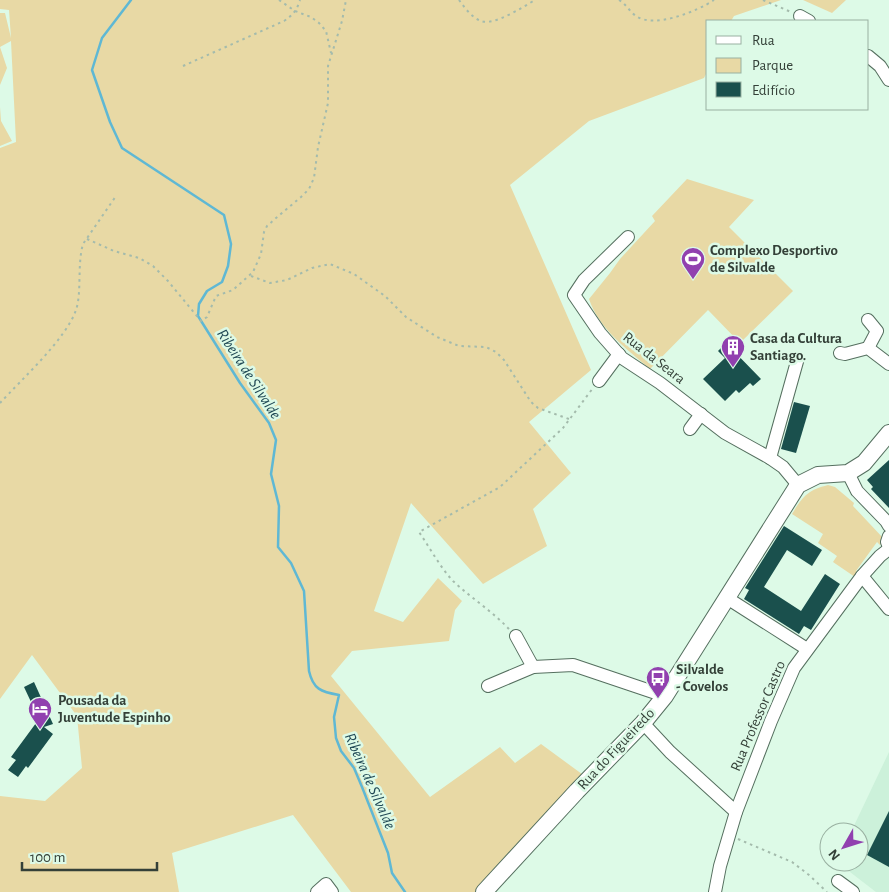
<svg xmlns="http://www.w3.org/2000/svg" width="889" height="892" viewBox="0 0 889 892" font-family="'Alegreya Sans',sans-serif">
<rect width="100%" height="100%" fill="#ddfae7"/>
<path fill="#ccf1da" d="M889,752v140h-13l-39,-30h22v-30h-8z"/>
<g fill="#e8d9a5">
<path d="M0,0h781l-47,16 -3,5h-23v49l-4,8 -115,43 -79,64 81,185 -62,52 42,51 -38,36 14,37 -64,38 -72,-81 -37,108 29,11 35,-44 24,23 -7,9 -6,31 -97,10 -21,25 99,121 70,-50 15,16 26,-19 45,33 -108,115h-127l-58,-77 -121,38 7,39h-179v-96l45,5 37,-33 -5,-52 -45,-61 -32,44v-551l16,-6 -5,-101 -11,6 7,21 -7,17v-72h5l6,25 -2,-28 -9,-1z"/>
<path d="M803,0h43l-14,13z"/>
<path d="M0,107l1,14 11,20 -12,5z"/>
<path d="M687,179l67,21 -25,27 64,64 -53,52 -32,-33 -58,59c-23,-20 -51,-40 -61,-70l21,-26 10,-14 35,-38 -3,-5z"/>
<path d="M828,485l7,2 19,16 -1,3 31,33 -4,6 -3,-3 -21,29 2,2 -3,4 -22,-15 4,-6 -19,-13 5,-9 -31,-20c11,-18 16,-24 36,-29z"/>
</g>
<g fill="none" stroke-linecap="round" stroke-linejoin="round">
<path stroke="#5fb8d4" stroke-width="2.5" d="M131,0l-29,38 -10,32 18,52 12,26 102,67 7,29 -3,22 -6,16 -15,9 -8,13 -1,12 42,67 29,40 7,17 -5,34 8,32 -1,41 13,16 13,28 5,80c4,18 12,21 30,24l-5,22 2,21 5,13 13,17 8,19 26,66 4,20 13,19"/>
</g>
<g fill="#1a504d">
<path d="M726,343l35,36 -8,7 -3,-3 -11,10 -3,-3 -11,11 -22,-22 22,-21 -7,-7z"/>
<path d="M794,402l16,4 -14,47 -15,-4z"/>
<path d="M889,460v48l-18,-19 2,-2 -6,-7z"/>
<path d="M784,526l38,24 -10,16 -25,-16 -23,37 37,24 24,-37 15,10 -29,46 -7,-4 -5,8 -55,-35 5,-9 -4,-2z"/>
<path d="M34,682l19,42 -9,3 9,7 -25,34 -2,-2 -8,11 -10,-7 8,-10 -5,-3 28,-38 -15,-32z"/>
<path d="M889,811v56l-22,-12z"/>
</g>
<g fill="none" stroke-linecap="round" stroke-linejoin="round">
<g stroke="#556f5f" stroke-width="14">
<g id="minor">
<path d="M800,16l9,5"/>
<path d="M868,56l12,10 9,14"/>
<path d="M628,237l-44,43 -10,15 26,38 22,25 38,25 65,50 45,25 13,9 15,18"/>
<path d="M868,348l9,-17 -9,-11"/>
<path d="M840,353l5,1 23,-6 21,16"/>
<path d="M599,381l20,-27"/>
<path d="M690,429l11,-15"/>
<path d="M770,458l28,-100"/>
<path d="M848,473l9,18 29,30 3,5"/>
<path d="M889,536l-2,6 2,5"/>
<path d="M862,576l27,33"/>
<path d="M727,598l80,51"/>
<path d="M516,636l17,31"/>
<path d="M488,686l45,-19 40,-2 92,31"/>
<path d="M643,723l27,29 66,60"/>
<path d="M838,881l15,11"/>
<path d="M317,892l9,-8 6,8"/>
<path d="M715,892l5,-26 16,-54 35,-91 23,-53 68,-92 18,-20 9,-7"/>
</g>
</g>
<g stroke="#556f5f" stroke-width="18">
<path id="major" d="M484,892l93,-101 66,-68 22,-27 133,-211 20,-10 30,-2 16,-10 25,-30"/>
</g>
<g stroke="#a4bbac" stroke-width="2" stroke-dasharray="2.5 4" stroke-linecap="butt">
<path d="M279,0l16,11 16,6 8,6 7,8 5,22"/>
<path d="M459,0c6,8 12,17 22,21 13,5 42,-14 54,-21"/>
<path d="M619,0c7,4 10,11 17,16 18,13 62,-5 78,-16"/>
<path d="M763,0l28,12"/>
<path d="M183,66l101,-45c9,-6 13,-11 16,-21"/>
<path d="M87,239l27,12 25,7 14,8 15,15 33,40 6,-4 9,-21 17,-6 20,-18 8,-18 3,-22 3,-6 9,-8 25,-21 8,-8 5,-11 4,-31 10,-44v-37l14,-45 4,-21"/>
<path d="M251,276l19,7 17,-3 25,-12 18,-4 24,10 31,22 21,21 31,20 22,9 27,1 10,5 8,8 27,42 7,6 31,11"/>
<path d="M0,403c22,-24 66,-64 76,-93 6,-18 1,-45 7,-66l33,-48"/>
<path d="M509,629c-17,-18 -38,-31 -56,-48 -13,-14 -23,-33 -34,-49l81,-45 63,-59 30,-40"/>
<path d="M738,839l54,23 17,13 18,17"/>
</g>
<use href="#minor" stroke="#fff" stroke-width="12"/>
<use href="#major" stroke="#fff" stroke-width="16"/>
</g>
<defs>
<g id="stadium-pin" transform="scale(1.25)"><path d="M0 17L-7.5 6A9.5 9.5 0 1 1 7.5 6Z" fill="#9140af" stroke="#ddfae7"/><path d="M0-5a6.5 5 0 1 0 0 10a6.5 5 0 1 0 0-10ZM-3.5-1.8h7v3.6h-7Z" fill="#fff"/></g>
<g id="building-pin" transform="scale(1.25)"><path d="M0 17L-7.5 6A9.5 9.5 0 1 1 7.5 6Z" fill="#9140af" stroke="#ddfae7"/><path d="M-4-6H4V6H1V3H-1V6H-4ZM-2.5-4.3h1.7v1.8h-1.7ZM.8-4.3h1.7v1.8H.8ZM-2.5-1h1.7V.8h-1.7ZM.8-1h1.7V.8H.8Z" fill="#fff"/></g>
<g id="bus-pin" transform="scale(1.25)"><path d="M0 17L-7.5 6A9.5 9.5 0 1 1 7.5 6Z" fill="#9140af" stroke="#ddfae7"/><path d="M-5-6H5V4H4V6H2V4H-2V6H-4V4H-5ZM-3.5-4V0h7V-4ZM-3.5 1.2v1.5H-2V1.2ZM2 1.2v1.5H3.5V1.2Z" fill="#fff"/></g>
<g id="hotel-pin" transform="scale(1.25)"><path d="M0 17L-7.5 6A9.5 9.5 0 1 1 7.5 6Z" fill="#9140af" stroke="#ddfae7"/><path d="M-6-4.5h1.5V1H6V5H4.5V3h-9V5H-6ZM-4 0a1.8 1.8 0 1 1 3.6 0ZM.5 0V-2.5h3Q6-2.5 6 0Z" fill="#fff"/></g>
</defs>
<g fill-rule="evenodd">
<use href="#stadium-pin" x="693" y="259"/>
<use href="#building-pin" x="733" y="347"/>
<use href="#bus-pin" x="658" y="678"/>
<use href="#hotel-pin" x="40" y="709"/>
</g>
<g text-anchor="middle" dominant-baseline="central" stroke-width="5" stroke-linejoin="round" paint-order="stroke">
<g font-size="15" font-weight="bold" fill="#344038" stroke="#ddfae7" text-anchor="start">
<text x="710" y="250">Complexo Desportivo<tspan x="710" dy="17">de Silvalde</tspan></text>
<text x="750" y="338">Casa da Cultura<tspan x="750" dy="17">Santiago.</tspan></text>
<text x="676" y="669">Silvalde<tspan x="676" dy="17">- Covelos</tspan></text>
<text x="58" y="700">Pousada da<tspan x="58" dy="17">Juventude Espinho</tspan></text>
</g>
<g font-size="15" fill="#344038" stroke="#ddfae7">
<text transform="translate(654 358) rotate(38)">Rua da Seara</text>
<text transform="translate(758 716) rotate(-67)">Rua Professor Castro</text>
<text transform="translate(616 749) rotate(-47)">Rua do Figueiredo</text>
</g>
<g font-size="16" font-style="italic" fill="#214955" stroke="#ddfae7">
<text transform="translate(249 374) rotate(57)">Ribeira de Silvalde</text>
<text transform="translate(370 781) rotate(66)">Ribeira de Silvalde</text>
</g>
</g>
<rect x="706" y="20" width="162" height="90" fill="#ddfae7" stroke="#99b0a1"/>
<rect x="716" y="36" width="25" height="8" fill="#ffffff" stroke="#99b0a1"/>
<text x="752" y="45" font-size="15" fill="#344038">Rua</text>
<rect x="716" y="58" width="25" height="15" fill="#e8d9a5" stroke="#99b0a1"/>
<text x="752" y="70" font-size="15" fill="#344038">Parque</text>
<rect x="716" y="82" width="25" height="15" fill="#1a504d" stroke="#99b0a1"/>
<text x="752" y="95" font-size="15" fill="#344038">Edifício</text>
<g transform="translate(844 847) rotate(231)"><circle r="24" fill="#ddfae7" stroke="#99b0a1"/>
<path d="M0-4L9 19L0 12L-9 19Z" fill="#9140af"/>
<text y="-8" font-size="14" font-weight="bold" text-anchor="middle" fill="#344038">N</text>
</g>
<path d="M22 862v8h135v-8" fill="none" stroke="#344038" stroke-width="2.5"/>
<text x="30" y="862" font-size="15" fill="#344038" stroke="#ddfae7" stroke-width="4" paint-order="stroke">100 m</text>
</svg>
